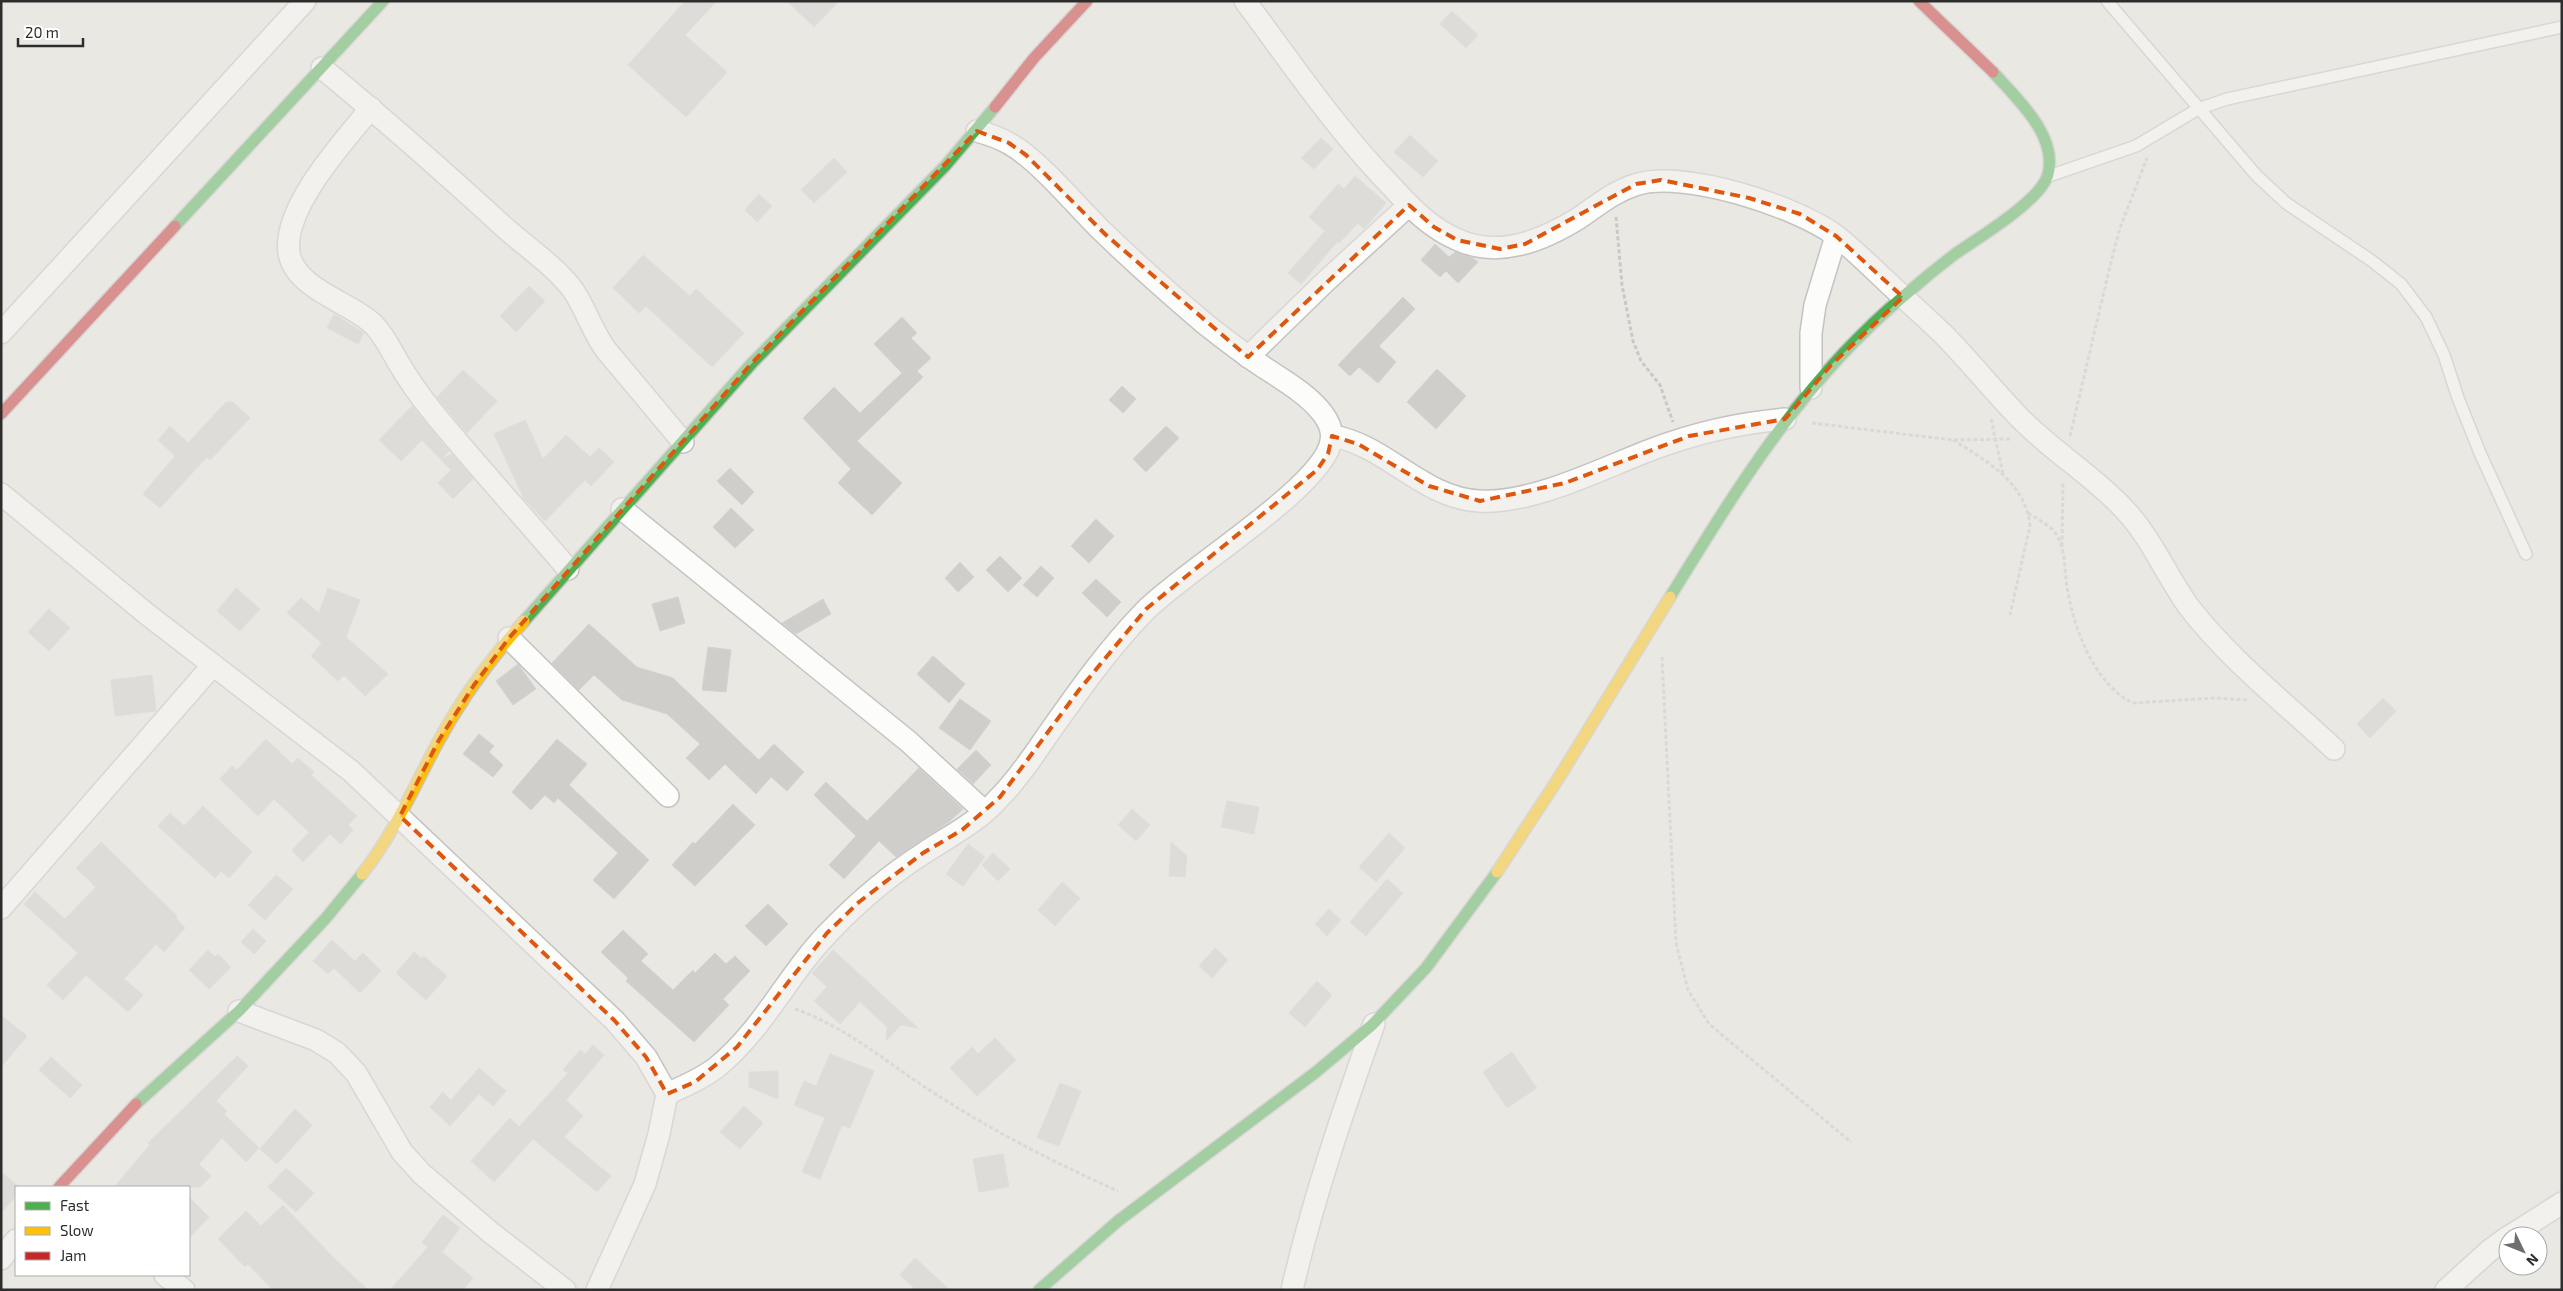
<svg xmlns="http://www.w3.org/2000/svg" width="2563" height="1291" viewBox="0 0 2563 1291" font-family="'Exo 2',sans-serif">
<rect width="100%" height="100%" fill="#eae8e3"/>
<g fill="#cfceca" stroke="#d5d3cf">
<path d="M685,1h32l-32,34 42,37 -41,45 -58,-52z"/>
<path d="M787,1h52l-25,26z"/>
<path d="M1452,11l26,24 -12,13 -26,-24z"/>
<path d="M1410,135l28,26 -15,16 -29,-25z"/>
<path d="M1321,138l12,11 -19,20 -13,-11z"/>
<path d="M834,158l13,14 -33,31 -13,-13z"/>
<path d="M1355,176l31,27 -22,26 -6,-6 -19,20 -2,-1 -36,42 -13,-11 37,-42 -16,-14 29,-33 6,5z"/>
<path d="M759,194l13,12 -15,16 -12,-12z"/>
<path d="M1435,244l14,13 6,-5 18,6 5,4 -20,21 -12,-12 -6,6 -19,-17z"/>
<path d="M643,255l47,41 6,-7 48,44 -32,34 -66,-61 -7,7 -26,-25z"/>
<path d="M529,286l16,15 -29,31 -16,-16z"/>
<path d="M1403,297l12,12 -36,37 17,16 -18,21 -19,-16 -9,9 -12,-11z"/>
<path d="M334,314l30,19 -6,11 -31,-16z"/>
<path d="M902,317l15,16 -6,5 20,20 -14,13 6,6 -66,64 45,42 -30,32 -34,-32 13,-14 -48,-51 31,-31 26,26 42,-40 -28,-29z"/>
<path d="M1437,369l29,27 -30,33 -29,-27z"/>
<path d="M463,370l34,31 -30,32 -30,-36z"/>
<path d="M1122,386l14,13 -13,14 -14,-13z"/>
<path d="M226,402h7l17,16 -40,42 -3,-3 -47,51 -17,-14 32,-38 -17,-16 12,-14 18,17z"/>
<path d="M412,406l37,45 -7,8 10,-5 21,25 -20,20 -15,-16 13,-13 -29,-30 -21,21 -22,-21z"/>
<path d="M525,420l18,39 23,-24 24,22 9,-9 15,14 -23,24 -6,-6 -40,41 -21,-22 -30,-65z"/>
<path d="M1166,426l13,12 -33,34 -13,-13z"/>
<path d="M730,468l24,24 -12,13 -25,-24z"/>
<path d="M731,508l23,22 -19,18 -22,-21z"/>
<path d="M1096,519l18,17 -25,27 -18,-17z"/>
<path d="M1000,556l22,22 -14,14 -22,-22z"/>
<path d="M960,562l14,15 -16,15 -13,-14z"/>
<path d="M1041,566l13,12 -17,19 -14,-12z"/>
<path d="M1096,579l25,23 -14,15 -25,-24z"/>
<path d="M236,588l24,21 -20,22 -23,-20z"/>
<path d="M328,588l32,12 -14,37 42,37 -23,22 -21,-21 -6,6 -27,-25 11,-13 -35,-30 14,-15 18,15z"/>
<path d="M678,597l7,26 -25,8 -8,-27z"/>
<path d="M823,599l8,15 -35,20 -14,-11z"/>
<path d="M49,609l21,19 -21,23 -21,-19z"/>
<path d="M589,624l48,43 36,11 86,82 15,-16 30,28 -17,19 -16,-14 -15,17 -31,-30 -16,16 -23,-22 14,-14 -33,-30 -45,-14 -28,-25 -15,15 -27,-27z"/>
<path d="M708,647l23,3 -5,42 -24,-2z"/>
<path d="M933,656l32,28 -16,19 -32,-29z"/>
<path d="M518,664l18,25 -23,16 -17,-24z"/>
<path d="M152,675l4,36 -41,5 -4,-36z"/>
<path d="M2383,698l13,13 -26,27 -13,-14z"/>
<path d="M960,699l31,22 -21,29 -31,-22z"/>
<path d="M479,734l15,12 -5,6 14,13 -10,12 -30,-23z"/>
<path d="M266,739l26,25 6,-6 16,14 -3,3 46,41 -9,9 5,5 -12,14 -11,-10 -27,28 -11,-12 17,-18 -35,-33 -16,17 -38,-37 12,-13 5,4z"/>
<path d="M557,739l30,25 -18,21 80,75 -35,39 -21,-19 25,-27 -60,-55 -4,5 -9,-8 -14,15 -19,-18z"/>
<path d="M976,750l15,15 -18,19 -16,-15z"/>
<path d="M919,768l44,41 -14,13 -53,35 -17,-16 -35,38 -15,-14 27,-29 -42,-41 12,-13 41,39z"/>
<path d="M1227,801l32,6 -5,27 -33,-7z"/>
<path d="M733,804l22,21 -60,61 -23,-21 21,-23 2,2z"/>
<path d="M203,806l49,46 -23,26 -8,-7 -6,7 -57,-52 12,-13 14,13z"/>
<path d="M1132,809l18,16 -14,16 -18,-16z"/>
<path d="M1389,833l16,15 -29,34 -17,-15z"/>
<path d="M101,842l76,74 -1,2 9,10 -21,24 -8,-8 -32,35 19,16 -15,17 -42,-37 -23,25 -16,-15 31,-32 -54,-49 11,-12 30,27 31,-32 -20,-19z"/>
<path d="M1171,842l16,14 -2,21 -16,-1z"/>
<path d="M968,844l17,13 -22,29 -17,-12z"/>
<path d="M993,853l17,16 -12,12 -16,-16z"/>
<path d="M276,875l17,14 -28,31 -17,-15z"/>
<path d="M1387,879l16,14 -37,43 -16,-14z"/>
<path d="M1062,882l18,16 -25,28 -17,-16z"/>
<path d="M768,904l20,20 -22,22 -21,-20z"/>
<path d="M1329,909l12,11 -14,16 -12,-12z"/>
<path d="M253,929l13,12 -12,13 -13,-12z"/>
<path d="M623,930l25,24 -7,7 32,29 20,-20 2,3 20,-20 11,11 9,-8 15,15 -27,28 6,6 -35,37 -68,-61 2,-3 -27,-26z"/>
<path d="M332,940l23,21 8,-8 18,18 -21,22 -26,-25 -6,6 -15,-13z"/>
<path d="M1215,948l13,12 -16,18 -13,-12z"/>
<path d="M208,950l7,7 3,-3 13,13 -22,22 -20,-19z"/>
<path d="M833,950l34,31 51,47 -17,-3 -15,16 1,-14 -27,-25 -20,22 -26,-23 13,-14 -15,-14z"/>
<path d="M414,952l8,7 2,-3 23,20 -21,24 -30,-27z"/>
<path d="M1317,981l15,14 -27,32 -16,-14z"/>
<path d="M1,1015l26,21 -26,31z"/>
<path d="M995,1038l21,22 -39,36 -27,-28 22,-21 6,7z"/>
<path d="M593,1045l11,10 -38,45 17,16 -19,21 47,39 -14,16 -64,-53 -39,43 -23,-21 39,-43 9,9 49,-54 -5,-3 17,-20 5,4z"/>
<path d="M1512,1052l25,36 -30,20 -24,-36z"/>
<path d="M830,1054l44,17 -24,57 -8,-3 -22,54 -18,-7 23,-54 -31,-13 10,-24 12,5z"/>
<path d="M237,1056l11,10 -32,35 11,10 -3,3 35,34 -13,14 -24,-24 -23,26 12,12 -11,11h-86l36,-42 -2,-2z"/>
<path d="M51,1057l31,28 -12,13 -31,-28z"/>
<path d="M479,1068l27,23 -13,15 -14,-12 -29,32 -20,-19 13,-15 8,8z"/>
<path d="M778,1071v28l-29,-12v-15z"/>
<path d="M1060,1083l21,8 -22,55 -22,-8z"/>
<path d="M744,1106l19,17 -23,26 -20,-17z"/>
<path d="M295,1109l17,16 -35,39 -17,-15z"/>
<path d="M1003,1154l6,33 -30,5 -6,-33z"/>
<path d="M286,1168l28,25 -18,19 -28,-25z"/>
<path d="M1,1172l18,15h-3v9l-15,17z"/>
<path d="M189,1197l20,20 -20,21z"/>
<path d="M283,1205l49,51 36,34h-95l-25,-26 -3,3 -27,-28 28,-28 15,15z"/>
<path d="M443,1215l17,13 -18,24 31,26 -10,12h-73l38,-43 -6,-5z"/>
<path d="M915,1258l35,32h-34l-16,-15z"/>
</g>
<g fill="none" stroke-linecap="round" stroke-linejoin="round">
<g stroke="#c4c3c3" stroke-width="14">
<g id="lane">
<path d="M2107,1l150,175 29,27 86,58 29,23 25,33 18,38 14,43 22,55 46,101"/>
<path d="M2049,176l87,-30 62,-37 29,-10 335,-72"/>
</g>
</g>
<g stroke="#c4c3c3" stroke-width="24">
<g id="street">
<path d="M1245,1c48,64 93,131 149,188 18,20 37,39 62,50 42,20 86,2 123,-21 18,-12 34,-26 56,-33 48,-16 160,21 200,50 17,13 33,29 49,44 19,18 39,36 58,54 26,26 49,55 74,81 32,35 76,60 109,96 27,29 41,65 64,97 41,53 97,97 145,142"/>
<path d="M322,68c62,51 122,104 181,158 23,21 51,39 70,64 13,19 19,41 33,60l77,92"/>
<path d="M371,108c-27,33 -89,100 -82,145 6,36 61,49 84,71 11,11 17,24 25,38 10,17 22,34 34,49 44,54 91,105 136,158"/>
<path d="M1,333l304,-332"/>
<path d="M1248,357l77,-75 84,-77"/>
<path d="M1811,388v-55l4,-28 21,-69"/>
<path d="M1332,436c53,8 90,62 147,65 55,3 123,-33 174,-52 42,-16 86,-26 132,-30"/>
<path d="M1,494l147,121 203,156 264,250 31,36 21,37 -8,40 -14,50 -48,106"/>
<path d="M622,509l287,233 76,70"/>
<path d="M509,638l159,158"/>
<path d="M1,908l212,-243"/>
<path d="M239,1011l77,29 21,13 19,20 46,79 20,22 68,58 75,58"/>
<path d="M667,1094c17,-8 35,-15 50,-27 47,-38 72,-95 114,-137 28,-29 60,-56 93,-77 27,-18 54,-31 75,-55 20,-20 36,-45 52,-68 29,-41 58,-82 93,-118 38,-40 180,-125 187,-171 2,-10 -2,-19 -8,-27 -15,-20 -40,-34 -61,-48 -20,-13 -39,-28 -58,-43 -34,-29 -68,-59 -101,-91 -26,-25 -62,-70 -93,-88 -10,-6 -22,-10 -33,-13"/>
<path d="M2510,1236l52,-33"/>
<path d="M1,1259l15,-19"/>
<path d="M165,1275l19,15"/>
<path d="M1292,1290c21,-91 51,-179 82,-266"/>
<path d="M2446,1290l43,-39 19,-14"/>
</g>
</g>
<g stroke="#c4c3c3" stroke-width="14">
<g id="fast">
<path d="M175,226l208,-225"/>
<path d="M1670,597c69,-112 133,-217 235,-302 16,-14 33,-28 50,-41 23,-16 87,-54 93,-80 10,-39 -32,-76 -55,-102"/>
<path d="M524,621l228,-258 193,-197 50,-59"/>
<path d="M136,1104l103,-93 87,-93 36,-44"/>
<path d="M1039,1290l79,-69 198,-149 56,-47 54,-57 71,-96"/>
</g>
</g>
<g stroke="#c4c3c3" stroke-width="14">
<g id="slow">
<path d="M1497,872l61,-93 112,-182"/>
<path d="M362,874c32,-40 52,-88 76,-132 23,-43 54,-85 86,-121"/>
</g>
</g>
<g stroke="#c4c3c3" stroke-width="14">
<g id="jam">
<path d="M1919,1l74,71"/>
<path d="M995,107l39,-49 53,-57"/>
<path d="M1,414l174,-188"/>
<path d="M59,1187l77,-83"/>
</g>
</g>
<g stroke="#c8c8c8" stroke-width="3" stroke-dasharray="4 2.5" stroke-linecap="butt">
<path d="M1616,217l6,68 11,56 8,20 19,24 13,37"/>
<path d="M1991,419l12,55"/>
<path d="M1812,423l141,17 57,-1"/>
<path d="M2070,436l41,-174 9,-34 27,-70"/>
<path d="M1953,440c34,21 73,43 77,86l-20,89"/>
<path d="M2028,513c9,6 22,12 28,21 10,16 8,35 11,52 6,41 27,98 66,117l83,-5 31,2"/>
<path d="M2062,546l1,-64"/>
<path d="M1662,657l14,286 12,47 21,34 142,118"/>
<path d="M795,1009c52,18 96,57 142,86 58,37 118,68 181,96"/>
</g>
<use href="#lane" stroke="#fcfcfb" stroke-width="11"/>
<use href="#street" stroke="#fcfcfb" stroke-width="21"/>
<use href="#fast" stroke="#4caf50" stroke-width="11"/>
<use href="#slow" stroke="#ffc107" stroke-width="11"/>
<use href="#jam" stroke="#c62828" stroke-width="11"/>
</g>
<path d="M0 0H2563V1291H0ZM977,131l32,12 17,12 80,80 142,122 161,-152 25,22 23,13 43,9 25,-5 111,-60 25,-4 88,18 51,16 36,22 67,61 -72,68 -46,54 -96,17 -124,47 -85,18 -51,-15 -71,-42 -26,-8 -4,18 -11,16 -171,139 -67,81 -79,107 -38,33 -39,23 -64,49 -32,31 -90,114 -42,35 -28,12 -21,-37 -31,-36 -215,-205 39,-76 35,-55 35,-47 243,-275z" fill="#eae8e3" fill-opacity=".55" fill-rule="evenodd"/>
<path fill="none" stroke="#df570e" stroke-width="4" stroke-dasharray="10 6" stroke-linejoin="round" d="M977,131l32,12 17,12 80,80 142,122 161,-152 25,22 23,13 43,9 25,-5 111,-60 25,-4 88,18 51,16 36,22 67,61 -72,68 -46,54 -96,17 -124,47 -85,18 -51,-15 -71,-42 -26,-8 -4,18 -11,16 -171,139 -67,81 -79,107 -38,33 -39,23 -64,49 -32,31 -90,114 -42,35 -28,12 -21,-37 -31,-36 -215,-205 39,-76 35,-55 35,-47 243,-275z"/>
<rect width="2563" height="1291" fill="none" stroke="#2d2d2d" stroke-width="5"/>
<rect x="15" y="1186" width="175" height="90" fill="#ffffff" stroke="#ababab"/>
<rect x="25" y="1202" width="25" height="8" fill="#4caf50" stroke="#ababab"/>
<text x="60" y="1211" font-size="15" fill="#2d2d2d">Fast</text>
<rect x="25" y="1227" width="25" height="8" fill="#ffc107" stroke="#ababab"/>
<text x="60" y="1236" font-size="15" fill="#2d2d2d">Slow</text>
<rect x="25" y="1252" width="25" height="8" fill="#c62828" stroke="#ababab"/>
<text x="60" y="1261" font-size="15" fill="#2d2d2d">Jam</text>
<g transform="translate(2523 1251) rotate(133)"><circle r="24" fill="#ffffff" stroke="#ababab"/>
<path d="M0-4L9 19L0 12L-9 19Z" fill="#6f6e6d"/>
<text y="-8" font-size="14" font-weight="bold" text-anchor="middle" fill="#2d2d2d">N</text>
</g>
<path d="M18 38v8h65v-8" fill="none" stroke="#2d2d2d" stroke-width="2.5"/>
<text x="25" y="38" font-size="15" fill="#2d2d2d" stroke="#ffffff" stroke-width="4" paint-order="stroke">20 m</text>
</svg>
